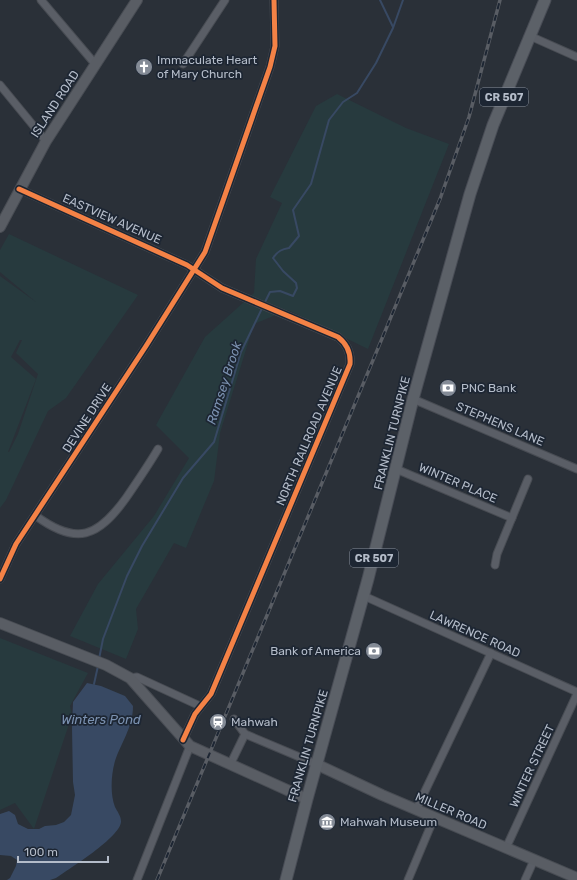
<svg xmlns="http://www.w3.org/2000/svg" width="577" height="880" viewBox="0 0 577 880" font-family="Rubik,sans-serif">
<rect width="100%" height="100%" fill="#2a3038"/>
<g fill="#273a3e" fill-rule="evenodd">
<path d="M337,94l69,34 43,16 -81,205 -80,-39 -34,14 -34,109 -6,48 -28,67 -12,-5 -38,66 2,20 -12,30 -56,-23 28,-52 56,-68 35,-58 -33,-33 49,-88 49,-44 2,-34 26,-56 -12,-6 46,-91z"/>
<path d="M9,234l129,61 -72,103 -18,13 -42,89 -6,8v-232l36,26 -36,-30v-22zM20,340h2l-6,13 22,21 -20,60 -9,18h-1l28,-73 -25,-22z"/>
<path d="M0,638l88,35 -18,33 2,9 -38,114 -19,-26 -15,7z"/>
</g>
<path fill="#384963" d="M87,683l14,3 24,10 8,10c0,21 -12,37 -18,55 -4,14 -5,33 0,46 2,4 6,9 6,14 1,15 -52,48 -65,57l-6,2h-43l3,-2 6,-12 1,-6 -6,-4 -11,-1v-41l9,-3 6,4 3,9 10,5h11l6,-3 11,-1 8,-3 7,-7 4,-20 -2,-13 -1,-54 1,-26z"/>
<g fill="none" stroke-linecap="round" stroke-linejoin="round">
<g stroke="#384963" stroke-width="2">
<path d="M380,0l13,27"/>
<path d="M99,659l4,-20 24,-63 15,-30 41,-68 31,-36 27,-90 26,-54 3,-6 10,-1 13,5 4,-8 -1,-5 -13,-12 -10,-13c5,-7 9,-9 16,-10l10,-12 -6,-26 18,-26 18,-64 14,-18 14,-9 19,-30 17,-35 10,-28"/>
<path d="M94,684l4,-18"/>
</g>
<g stroke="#484c53" stroke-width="9">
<g id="street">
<path d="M41,0l55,65"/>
<path d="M530,36l47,21"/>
<path d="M183,64l42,-64"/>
<path d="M0,85l46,56"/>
<path d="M19,189l168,76 35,23 116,49c9,7 13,15 12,27l-139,330 -16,20 -12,26"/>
<path d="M413,399l164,70"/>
<path d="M396,469l116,49"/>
<path d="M36,516c41,30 62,21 90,-18 11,-16 22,-32 32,-49"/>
<path d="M495,565l2,-11 31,-75"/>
<path d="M0,579l16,-35 130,-198 59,-94 65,-185 5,-21 -1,-46"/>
<path d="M364,596l213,96"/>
<path d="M130,678l7,-1 63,29"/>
<path d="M234,719l11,15 71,30"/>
<path d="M230,765l15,-31"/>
<path d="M416,810l75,-157"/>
<path d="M506,848l71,-154"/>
<path d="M137,880l53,-134"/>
<path d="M408,880l26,-62"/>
<path d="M525,880l9,-20"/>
</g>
</g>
<g stroke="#484c53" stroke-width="12">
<g id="secondary">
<path d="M0,227l46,-86 91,-141"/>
<path d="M0,623l106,42 24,13 60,68 117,53"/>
<path d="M316,764l66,31 195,83"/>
</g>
</g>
<g stroke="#484c55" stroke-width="13">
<path id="primary" d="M286,880l21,-81 61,-220 45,-180 57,-205 23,-69 52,-125"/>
</g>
<use href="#street" stroke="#5a5e66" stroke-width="7"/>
<use href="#secondary" stroke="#595d64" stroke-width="10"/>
<use href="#primary" stroke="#5c6168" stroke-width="11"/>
<g stroke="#595d64" stroke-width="3.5">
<path id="rail" d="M157,880l283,-681 29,-82 31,-117"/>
</g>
<use href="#rail" stroke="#1d2633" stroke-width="2" stroke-dasharray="6" stroke-linecap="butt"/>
<g stroke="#1d2633" stroke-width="8">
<g id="cycleway">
<path d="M19,189l168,76 35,23 116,49c9,7 13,15 12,27l-139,330 -16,20 -12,26"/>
<path d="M0,579l16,-35 130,-198 59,-94 65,-185 5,-21 -1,-46"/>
</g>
</g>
<use href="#cycleway" stroke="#f48246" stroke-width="5"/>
</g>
<defs>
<g id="church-disc" transform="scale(0.9)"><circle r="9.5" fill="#848b96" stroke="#1d2633"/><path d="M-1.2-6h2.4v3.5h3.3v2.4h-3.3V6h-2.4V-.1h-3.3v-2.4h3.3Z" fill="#fff"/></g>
<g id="bank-disc" transform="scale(0.9)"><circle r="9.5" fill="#848b96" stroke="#1d2633"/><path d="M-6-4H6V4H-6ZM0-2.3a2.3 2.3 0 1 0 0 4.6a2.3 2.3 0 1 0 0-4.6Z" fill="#fff"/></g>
<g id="station-disc" transform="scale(0.9)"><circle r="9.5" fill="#848b96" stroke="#1d2633"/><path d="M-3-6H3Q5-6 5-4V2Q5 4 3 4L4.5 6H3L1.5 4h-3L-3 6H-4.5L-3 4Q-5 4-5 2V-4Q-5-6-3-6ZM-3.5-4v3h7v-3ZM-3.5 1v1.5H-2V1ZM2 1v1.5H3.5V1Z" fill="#fff"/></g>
<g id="museum-disc" transform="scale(0.9)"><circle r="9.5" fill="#848b96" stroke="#1d2633"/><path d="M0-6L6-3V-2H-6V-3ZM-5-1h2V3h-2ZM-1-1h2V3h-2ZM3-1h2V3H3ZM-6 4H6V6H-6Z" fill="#fff"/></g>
</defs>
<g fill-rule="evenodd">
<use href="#church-disc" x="144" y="67"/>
<use href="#bank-disc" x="448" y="388"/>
<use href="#bank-disc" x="374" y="651"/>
<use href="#station-disc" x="218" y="722"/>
<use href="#museum-disc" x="327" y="822"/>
</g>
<g text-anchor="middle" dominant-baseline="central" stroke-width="3.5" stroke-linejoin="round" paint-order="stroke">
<g fill="#1d2633" stroke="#878f9c" stroke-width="1">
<rect x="480" y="88" width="48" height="18" rx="3"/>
<rect x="350" y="549" width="48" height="18" rx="3"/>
</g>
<g font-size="11" font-weight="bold" fill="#b4bcc9">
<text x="504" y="97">CR 507</text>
<text x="374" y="558">CR 507</text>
</g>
<g font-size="12" fill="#b4bcc9" stroke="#1d2633" text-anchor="start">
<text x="157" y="60">Immaculate Heart<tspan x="157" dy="14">of Mary Church</tspan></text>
<text x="461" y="388">PNC Bank</text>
<text x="361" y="651" text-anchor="end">Bank of America</text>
<text x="231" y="722">Mahwah</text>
<text x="340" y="822">Mahwah Museum</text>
</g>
<g font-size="12" fill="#b4bcc9" stroke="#1d2633">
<text transform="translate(55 104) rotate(-57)">ISLAND ROAD</text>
<text transform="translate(112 219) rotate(24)">EASTVIEW AVENUE</text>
<text transform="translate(87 418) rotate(-57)">DEVINE DRIVE</text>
<text transform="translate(500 424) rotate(23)">STEPHENS LANE</text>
<text transform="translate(392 433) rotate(-76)">FRANKLIN TURNPIKE</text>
<text transform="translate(309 436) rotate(-67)">NORTH RAILROAD AVENUE</text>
<text transform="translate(458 483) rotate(23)">WINTER PLACE</text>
<text transform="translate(475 634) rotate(24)">LAWRENCE ROAD</text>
<text transform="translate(308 746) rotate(-74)">FRANKLIN TURNPIKE</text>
<text transform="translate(532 766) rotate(-65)">WINTER STREET</text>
<text transform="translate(451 811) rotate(23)">MILLER ROAD</text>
</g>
<g font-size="13" font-style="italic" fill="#7c92b1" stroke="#1d2633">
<text transform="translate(224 383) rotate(-72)">Ramsey Brook</text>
<text x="101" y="719">Winters Pond</text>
</g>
</g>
<path d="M18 856v6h90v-6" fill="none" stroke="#b4bcc9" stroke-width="2"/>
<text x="24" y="856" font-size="12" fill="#b4bcc9" stroke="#1d2633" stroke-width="3" paint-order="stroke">100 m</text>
</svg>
